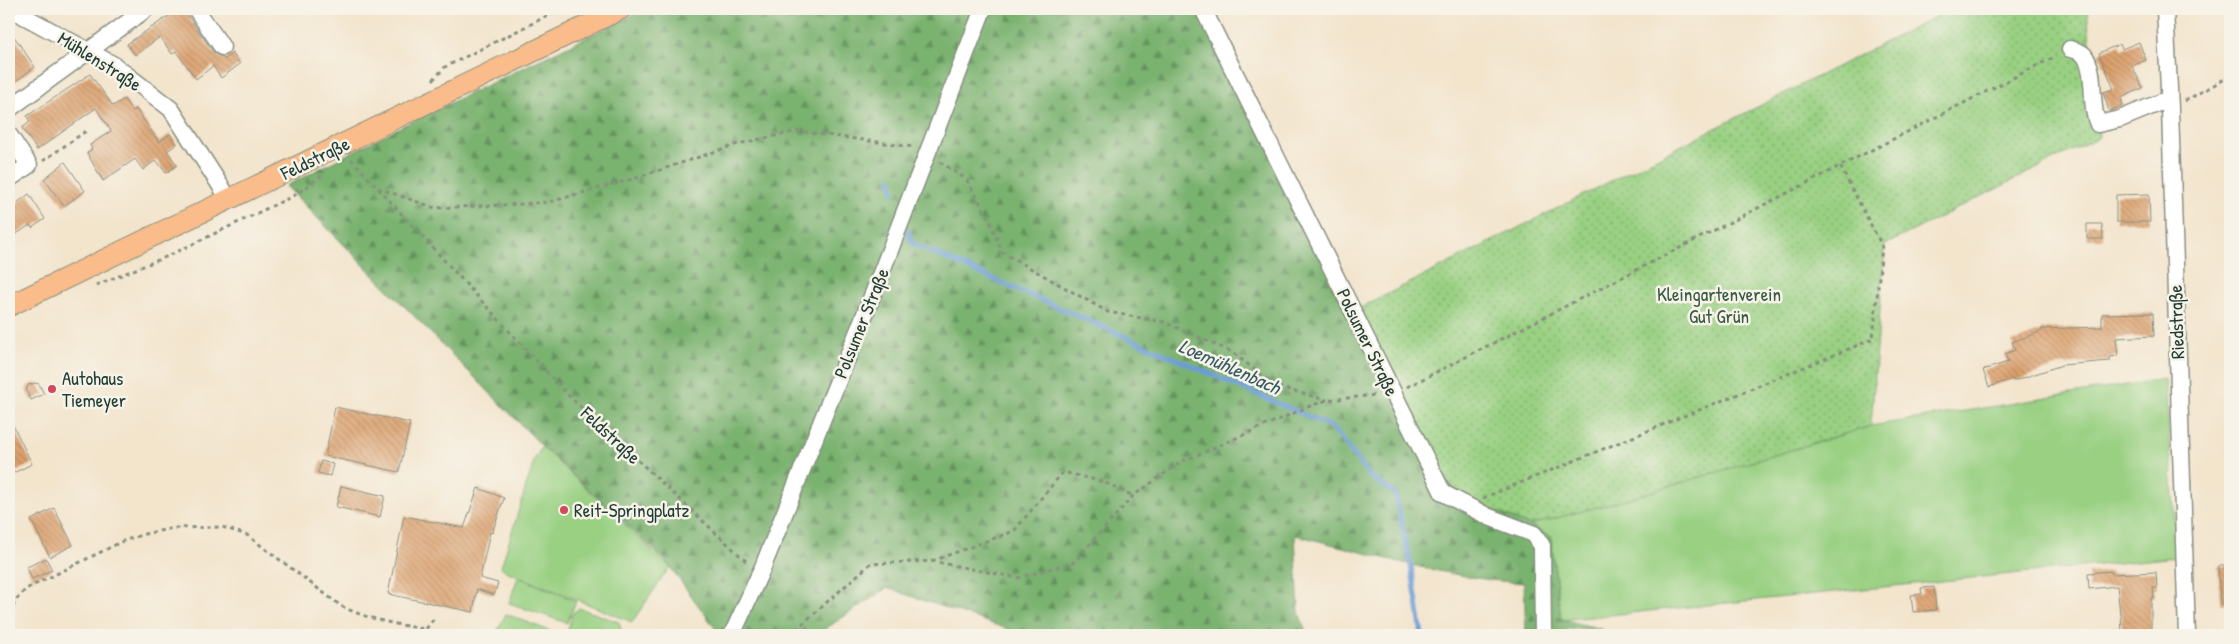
<svg xmlns="http://www.w3.org/2000/svg" width="2239" height="644" viewBox="0 0 2239 644" font-family="'Patrick Hand',sans-serif">
<defs>
<pattern id="forest-firs" width="22" height="20" patternUnits="userSpaceOnUse" patternTransform="scale(1.25)"><rect width="22" height="20" fill="#7ab270"/><path d="M5 1l3.5 6h-7zM16 11l3.5 6h-7z" fill="#63925d"/></pattern>
<pattern id="garden-dots" width="8" height="8" patternUnits="userSpaceOnUse" patternTransform="scale(1.25)"><rect width="8" height="8" fill="#99d082"/><path d="M2 2h.1M6 6h.1" fill="none" stroke="#7caa6b" stroke-width="1.8" stroke-linecap="round"/></pattern>
<pattern id="building-back-hatch" width="6" height="6" patternUnits="userSpaceOnUse" patternTransform="scale(1.25)"><rect width="6" height="6" fill="#dc9f6b"/><path d="M-1 5l2 2M0 0l6 6M5-1l2 2" fill="none" stroke="#b28359"/></pattern>
</defs>
<rect width="100%" height="100%" fill="#f7f3e8"/>
<filter id="ink" filterUnits="userSpaceOnUse"><feTurbulence type="fractalNoise" baseFrequency=".02" numOctaves="2"/><feDisplacementMap in="SourceGraphic" scale="10" xChannelSelector="R" yChannelSelector="G"/><feConvolveMatrix kernelMatrix="1 2 1 2 8 2 1 2 1" color-interpolation-filters="sRGB"/></filter>
<filter id="wash" filterUnits="userSpaceOnUse"><feTurbulence type="fractalNoise" baseFrequency=".0096" numOctaves="4" result="noise"/><feDisplacementMap in="SourceGraphic" scale="20" xChannelSelector="R" yChannelSelector="G"/><feGaussianBlur stdDeviation="1.12" result="paint"/><feColorMatrix in="noise" values="0 0 0 0 0 0 0 0 0 0 0 0 0 0 0 0 0 1.4 0 .05"/><feComposite in="paint" operator="in"/></filter>
<g filter="url(#wash)">
<rect width="100%" height="100%" fill="#f3e4cc"/>
<g fill="#99d082" stroke="#5c865b">
<path d="M2165,379l12,178 -616,63 -10,-82 -21,-13 97,-26 244,-73z"/>
<path d="M542,447l128,120 -38,55 -126,-51 -5,-4 34,-109z"/>
<path d="M518,577l58,24 -9,22 -58,-20z"/>
<path d="M579,608l40,14 2,7 -1,6h-54l7,-22z"/>
<path d="M506,614l44,17 3,4h-58z"/>
</g>
<path fill="url(#forest-firs)" stroke="#4c7852" d="M645,9h564l229,462 45,35 47,19 21,13 10,81 41,10h-34l-10,6h-32l-2,-52c-77,-4 -154,-30 -229,-48l4,77 8,23h-282l-138,-47 -71,47h-96l-55,-75 -122,-113 -257,-261 118,-61z"/>
<path fill="url(#garden-dots)" stroke="#5c865b" d="M1951,9h136l12,128 -214,108 -14,181 -244,73 -97,26 -47,-19 -25,-13 -20,-22 -80,-162z"/>
<g fill="none" stroke-linecap="round" stroke-linejoin="round">
<g stroke="#6c9dd6" stroke-width="5">
<path d="M891,179l3,13"/>
<path d="M907,230l6,14 419,183 38,49 25,18 17,77 10,64"/>
</g>
</g>
<g id="blocks">
<g fill="url(#building-back-hatch)">
<path d="M179,9h4l31,44 11,6 7,-6 8,11 -19,14 -8,-12 -17,13 -20,-28 -4,3 -12,-17 -25,18 -8,-11z"/>
<path d="M9,29l26,38 -26,19z"/>
<path d="M2139,42l7,18 -14,6 11,22 -22,10 2,8 -14,5 -6,-19 11,-3 -15,-36 21,-9 2,5z"/>
<path d="M90,74l23,32 11,-7 8,12 4,-2 23,33 11,-8 7,10 -10,7 10,14 -11,8 -10,-13 -13,10 -8,-11 -32,22 -16,-28 5,-4 -2,-4 21,-14 -15,-23 -59,42 -15,-22 8,-6 -3,-6z"/>
<path d="M65,162l20,29 -21,15 -20,-27z"/>
<path d="M29,194l16,25 -13,9 -2,-3 -21,14v-30z"/>
<path d="M2149,194l1,28h-34v-27z"/>
<path d="M2087,224h15l1,15h-16z"/>
<path d="M2153,313l1,23 -38,2 2,18 -8,1v4l-48,4 -48,16 -1,-2 -24,8 -6,-17 25,-8 -3,-8 10,-4 -3,-8 30,-11 -1,-2 61,-2v-13z"/>
<path d="M35,383l4,1 5,10 -13,6 -5,-9 2,-6z"/>
<path d="M335,407l75,16 -11,49 -74,-16z"/>
<path d="M9,417l23,47 -23,11z"/>
<path d="M321,461l12,3 -3,12 -12,-3z"/>
<path d="M341,486l44,10 -5,21 -44,-10z"/>
<path d="M478,488l26,10 -12,35 -2,-1 -10,46 18,5 -4,12 -17,-6 -4,23 -85,-18 16,-78 60,12z"/>
<path d="M54,508l19,37 -23,12 -19,-37z"/>
<path d="M46,558l6,12 -20,9 -5,-12z"/>
<path d="M2218,566h12v38h-10z"/>
<path d="M2111,571l1,3 44,-2 1,16h-4l1,10h-3v37h-29l-1,-22h-1l-3,-27 -28,3 -1,-16z"/>
<path d="M1934,587l2,23 -23,2 -2,-17 11,-1 -1,-6z"/>
</g>
</g>
</g>
<g filter="url(#ink)">
<use href="#blocks" fill-opacity="0" stroke="#899080" stroke-width="1"/>
<g fill="none" stroke-linecap="round" stroke-linejoin="round">
<g stroke="#899080" stroke-width="19">
<g id="minor">
<path d="M11,9l103,56 57,44 58,90"/>
<path d="M196,9l26,38"/>
<path d="M1203,9l240,484 46,24 45,17 8,12 1,89"/>
<path d="M2165,9l5,100 17,526"/>
<path d="M2070,49c5,1 11,3 14,6 13,17 5,50 14,69l22,-5 49,-20"/>
<path d="M9,109l137,-100"/>
<path d="M9,135l20,30 -20,14"/>
<path d="M732,635l30,-66 111,-275 110,-285"/>
</g>
</g>
<g stroke="#899080" stroke-width="22">
<path id="major" d="M9,306l612,-297"/>
</g>
<g stroke="#899080" stroke-width="3" stroke-dasharray="4 4" stroke-linecap="butt">
<path d="M433,80l12,-13 116,-58"/>
<path d="M2185,101l45,-25"/>
<path d="M351,159l217,236 180,168"/>
<path d="M43,161l43,-30"/>
<path d="M940,162l26,17 23,39 13,34 106,60 56,10 68,30 45,35 50,13"/>
<path d="M378,188l57,20 87,-4 27,-2 87,-24 102,-34 59,-13 117,16"/>
<path d="M96,285l72,-29 127,-61 29,-21"/>
<path d="M1407,387l649,-331"/>
<path d="M1483,498l390,-159 9,-93 -42,-80"/>
<path d="M932,561l82,-30 49,-59 41,10 29,14"/>
<path d="M9,614l8,-15 9,-10 97,-48 25,-8 26,-5 48,-1 25,8 94,71c26,13 56,19 85,23l9,-12"/>
<path d="M564,635l1,-4"/>
<path d="M790,635l80,-71 61,-3 87,17 56,-16 59,-66 48,-34 129,-56 17,-6 50,-5"/>
</g>
<use href="#minor" stroke="#fff" stroke-width="16"/>
<use href="#major" stroke="#f9bc8a" stroke-width="20"/>
</g>
</g>
<g fill="#d1495b" stroke="#f7f3e8" stroke-width="2">
<circle cx="52" cy="389" r="5"/>
<circle cx="564" cy="510" r="5"/>
</g>
<g text-anchor="middle" dominant-baseline="central" stroke-width="5" stroke-linejoin="round" paint-order="stroke">
<g font-size="19" fill="#1f3d34" stroke="#f7f3e8">
<text transform="translate(100 61) rotate(32)">Mühlenstraße</text>
<text transform="translate(315 158) rotate(-26)">Feldstraße</text>
<text transform="translate(2176 322) rotate(-92)">Riedstraße</text>
<text transform="translate(861 323) rotate(-68)">Polsumer Straße</text>
<text transform="translate(1368 342) rotate(64)">Polsumer Straße</text>
<text transform="translate(611 435) rotate(43)">Feldstraße</text>
</g>
<g font-size="19" fill="#375a44" stroke="#f7f3e8">
<text x="1719" y="294">Kleingartenverein<tspan x="1719" dy="22">Gut Grün</tspan></text>
</g>
<g font-size="19" fill="#1f3d34" stroke="#f7f3e8" text-anchor="start">
<text x="62" y="378">Autohaus<tspan x="62" dy="22">Tiemeyer</tspan></text>
<text x="574" y="510">Reit-Springplatz</text>
</g>
<g font-size="20" font-style="italic" fill="#365a65" stroke="#f7f3e8">
<text transform="translate(1230 366) rotate(24)">Loemühlenbach</text>
</g>
</g>
<rect width="2239" height="644" fill="none" stroke="#f7f3e8" stroke-width="30"/>
</svg>
